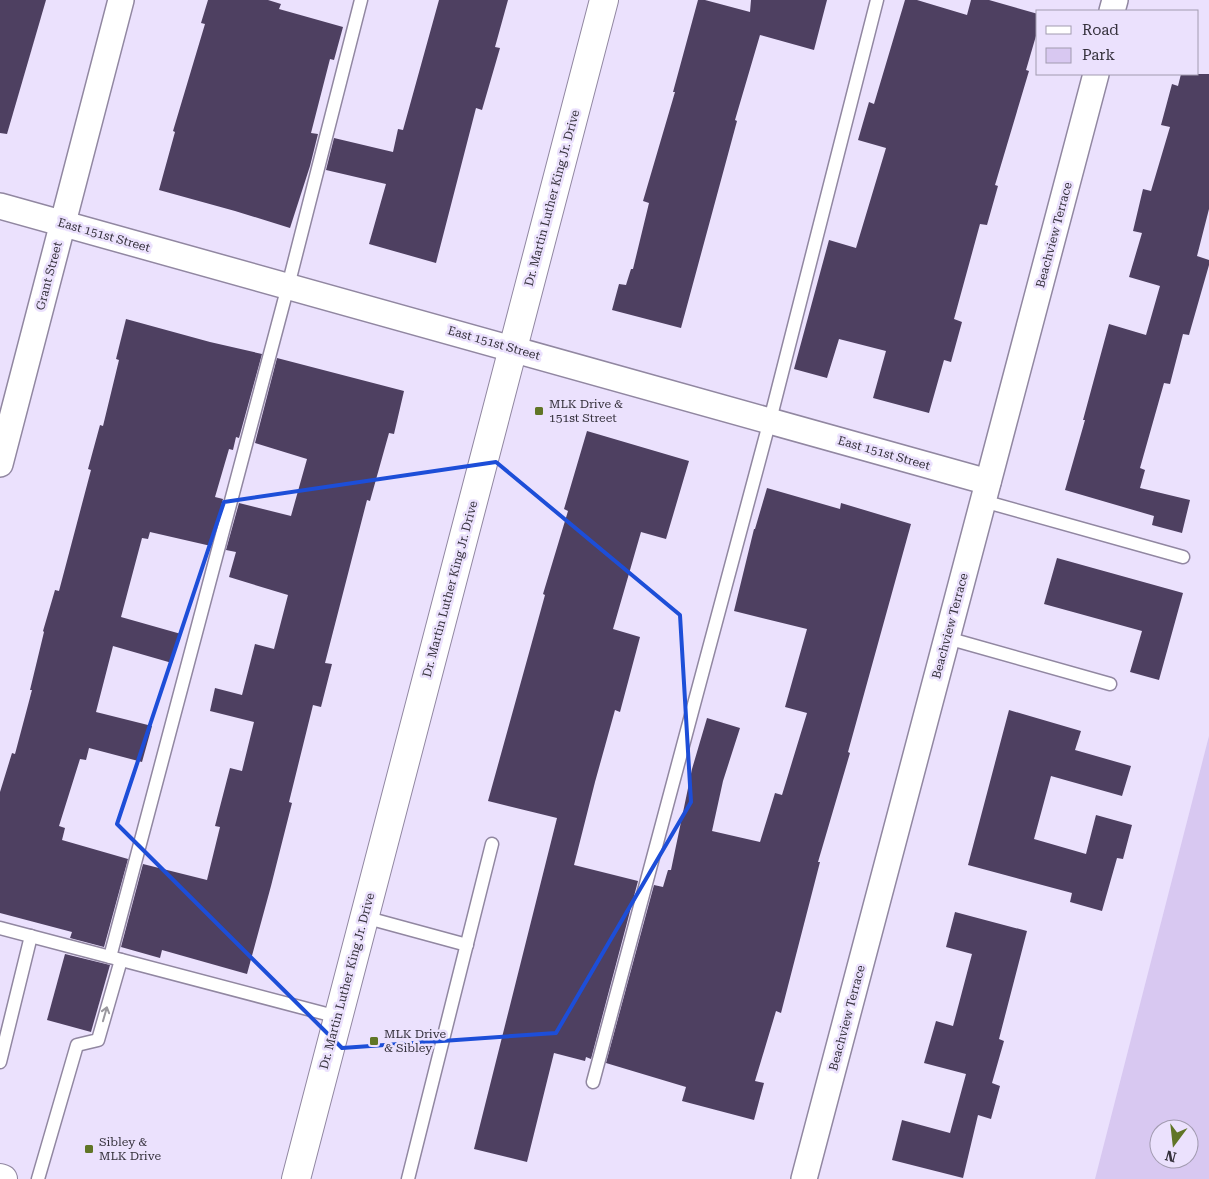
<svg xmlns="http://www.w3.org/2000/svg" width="1209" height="1179" viewBox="0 0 1209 1179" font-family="'Roboto Serif',serif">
<rect width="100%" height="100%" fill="#ebe1fd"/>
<path fill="#d8c8f1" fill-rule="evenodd" d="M1209,736v443h-114zM1159,1129h30v30h-30z"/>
<g fill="#4e4061">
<path d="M0,0h46l-39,134 -7,-1z"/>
<path d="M208,0h60l13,4 -2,5 64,18 -9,33 -4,-1 -19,74 7,1 -8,32 -20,62 -55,-17 -76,-21 16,-58 -2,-1 32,-107 -4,-1z"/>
<path d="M439,0h69l-13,47 5,1 -18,62 -6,-2 -40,155 -67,-19 17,-60 -60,-14 8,-32 59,14 5,-23 5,1z"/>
<path d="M698,0h7l45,12 1,-12h76l-13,50 -54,-15 -25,85 2,1 -56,207 -69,-18 7,-26 7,1 5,-16h2l16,-66 -6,-2 32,-109h-2z"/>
<path d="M905,0h12l50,15 4,-15h18l49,14v15l-12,41 3,1 -34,114 3,1 -11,39 -7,-1 -26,95 8,3 -11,40 -7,-2 -15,53 -56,-15 13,-47 -47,-12 -12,39 -33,-9 35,-129 27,8 30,-100 -28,-8 11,-38 5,2z"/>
<path d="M1181,74h28v135l-12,47 12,4v5l-20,70 -6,-1 -13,50 -6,-1 -24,85 5,2 -5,18 50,12 -8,33 -30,-8 2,-9 -89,-26 20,-70h-2l26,-96 37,11 14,-49 -31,-9 13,-44 -9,-2 10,-42 8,2 19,-64 -9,-2 11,-41 6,2z"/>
<path d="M126,319l84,23 52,12 -23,84 -3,-1 -3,13 -4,-1 -14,48 8,2 -12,47 -61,-14 -2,7 -6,-1 -21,79 60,17 -9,29 -59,-17 -17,66 56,14 -10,36 -53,-14 -3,12 -6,-1 -21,67 6,2 -3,12 66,19 -24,88 -34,-9 2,-6 -72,-19v-121l12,-39 3,1 17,-64h-2l14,-58 -1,-1 12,-41 4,1 32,-121 -3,-1 12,-44 3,1 16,-66 -3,-1z"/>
<path d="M277,358l127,33 -10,43 -5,-1 -19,68 -3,-1 -42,163 7,1 -11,43 -8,-2 -24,97 3,1 -21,83 -24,88 -85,-24 -2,8 -39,-11 22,-83 64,16 13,-53 -5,-1 15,-58 12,3 12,-49 -44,-11 5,-23 27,7 13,-51 19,5 14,-54 -59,-18 7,-25 -10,-2 13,-47 52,13 16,-57 -52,-16z"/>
<path d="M587,431l102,30 -23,78 -25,-7 -28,97 27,8 -20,75 -5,-2 -20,72 -21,83 64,16 -47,178 -5,-2 -1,4 -31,-8 -27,109 -53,-13 83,-331 -69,-17 57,-206 -2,-1 25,-83 -4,-2z"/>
<path d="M767,488l73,21 1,-6 70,21 -63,228 2,1 -32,109h2l-39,151 -5,-2 -21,70 9,2 -10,37 -72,-19 4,-14 -80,-24 48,-178 9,2 5,-17h3l21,-101 15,-51 33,10 -17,53 -11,50 48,11 15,-49 7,2 25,-82 -22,-6 22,-78 -73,-18 20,-82h1z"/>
<path d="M1057,558l126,35 -24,87 -29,-8 12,-41 -98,-27z"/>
<path d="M1009,710l72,21 -6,19 56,16 -9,30 -71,-20 -17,63 52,15 10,-39 36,10 -9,34 -6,-1 -15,53 -32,-9 2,-9 -104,-28z"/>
<path d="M955,912l72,19 -28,108 5,2 -12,42 8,3 -9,33 -13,-4 -15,63 -71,-18 10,-40 48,13 16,-59 -42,-11 12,-42 17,5 19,-72 -26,-7z"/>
<path d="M65,954l45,11 -19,67 -44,-12z"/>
</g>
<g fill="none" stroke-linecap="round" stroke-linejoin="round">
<g stroke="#9187a1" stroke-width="15">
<g id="lane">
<path d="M983,501l200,56"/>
<path d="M947,638l163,46"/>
<path d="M364,917l103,28"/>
<path d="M0,928l338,89"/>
<path d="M110,957l178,-671 73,-286"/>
<path d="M0,1062l31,-126"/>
<path d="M593,1082l177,-662 107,-420"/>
<path d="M38,1179l39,-134 21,-5 23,-80"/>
<path d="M408,1179l84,-335"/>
</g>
</g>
<g stroke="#9187a1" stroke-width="28">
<g id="street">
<path d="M1112,11l3,-11"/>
<path d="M0,206l988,276"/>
<path d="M0,464l121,-464"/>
<path d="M804,1179l292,-1105"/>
</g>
</g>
<g stroke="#9187a1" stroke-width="30">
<path id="secondary" d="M296,1179l308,-1179"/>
</g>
<g stroke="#9187a1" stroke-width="30">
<path id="primary" d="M0,1178l3,1"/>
</g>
<use href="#lane" stroke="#fff" stroke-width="12"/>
<use href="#street" stroke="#fff" stroke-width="25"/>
<use href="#secondary" stroke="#fff" stroke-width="28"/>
<use href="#primary" stroke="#fff" stroke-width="28"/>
</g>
<defs><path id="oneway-shaft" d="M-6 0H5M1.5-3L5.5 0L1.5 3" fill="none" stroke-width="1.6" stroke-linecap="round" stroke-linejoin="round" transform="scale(1.25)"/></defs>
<use stroke="#9a989e" href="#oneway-shaft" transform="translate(105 1014) rotate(-74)"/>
<path fill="none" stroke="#1d4ed8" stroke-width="4" stroke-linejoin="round" d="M496,462l184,153 11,187 -135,231 -214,15 -225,-224 107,-322z"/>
<g fill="#607526" stroke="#ebe1fd" stroke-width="2">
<rect x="534" y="406" width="10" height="10" rx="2.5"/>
<rect x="369" y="1036" width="10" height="10" rx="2.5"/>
<rect x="84" y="1144" width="10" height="10" rx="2.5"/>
</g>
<g text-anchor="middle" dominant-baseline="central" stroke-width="5" stroke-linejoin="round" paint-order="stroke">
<g font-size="12" fill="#35313c" stroke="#ebe1fd">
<text transform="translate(552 198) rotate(-75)">Dr. Martin Luther King Jr. Drive</text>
<text transform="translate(104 235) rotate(16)">East 151st Street</text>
<text transform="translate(1054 235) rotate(-75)">Beachview Terrace</text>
<text transform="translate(49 276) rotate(-75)">Grant Street</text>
<text transform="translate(494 343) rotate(16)">East 151st Street</text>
<text transform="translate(884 453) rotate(16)">East 151st Street</text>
<text transform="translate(450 589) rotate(-75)">Dr. Martin Luther King Jr. Drive</text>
<text transform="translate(950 626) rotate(-75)">Beachview Terrace</text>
<text transform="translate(347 981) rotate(-75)">Dr. Martin Luther King Jr. Drive</text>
<text transform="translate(847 1018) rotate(-75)">Beachview Terrace</text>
</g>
<g font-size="12" fill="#35313c" stroke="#ebe1fd" text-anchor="start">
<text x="549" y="404">MLK Drive &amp;<tspan x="549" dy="14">151st Street</tspan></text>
<text x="384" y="1034">MLK Drive<tspan x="384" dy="14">&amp; Sibley</tspan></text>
<text x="99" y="1142">Sibley &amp;<tspan x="99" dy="14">MLK Drive</tspan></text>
</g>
</g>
<rect x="1036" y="10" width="162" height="65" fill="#ebe1fd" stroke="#a29bb0"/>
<rect x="1046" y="26" width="25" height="8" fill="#ffffff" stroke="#a29bb0"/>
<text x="1082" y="35" font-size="15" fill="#35313c">Road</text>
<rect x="1046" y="48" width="25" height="15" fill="#d8c8f1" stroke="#a29bb0"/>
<text x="1082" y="60" font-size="15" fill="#35313c">Park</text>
<g transform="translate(1174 1144) rotate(195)"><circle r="24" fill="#ebe1fd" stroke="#a29bb0"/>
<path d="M0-4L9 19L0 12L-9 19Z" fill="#607526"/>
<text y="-8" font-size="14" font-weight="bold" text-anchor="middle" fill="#35313c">N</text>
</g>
</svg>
